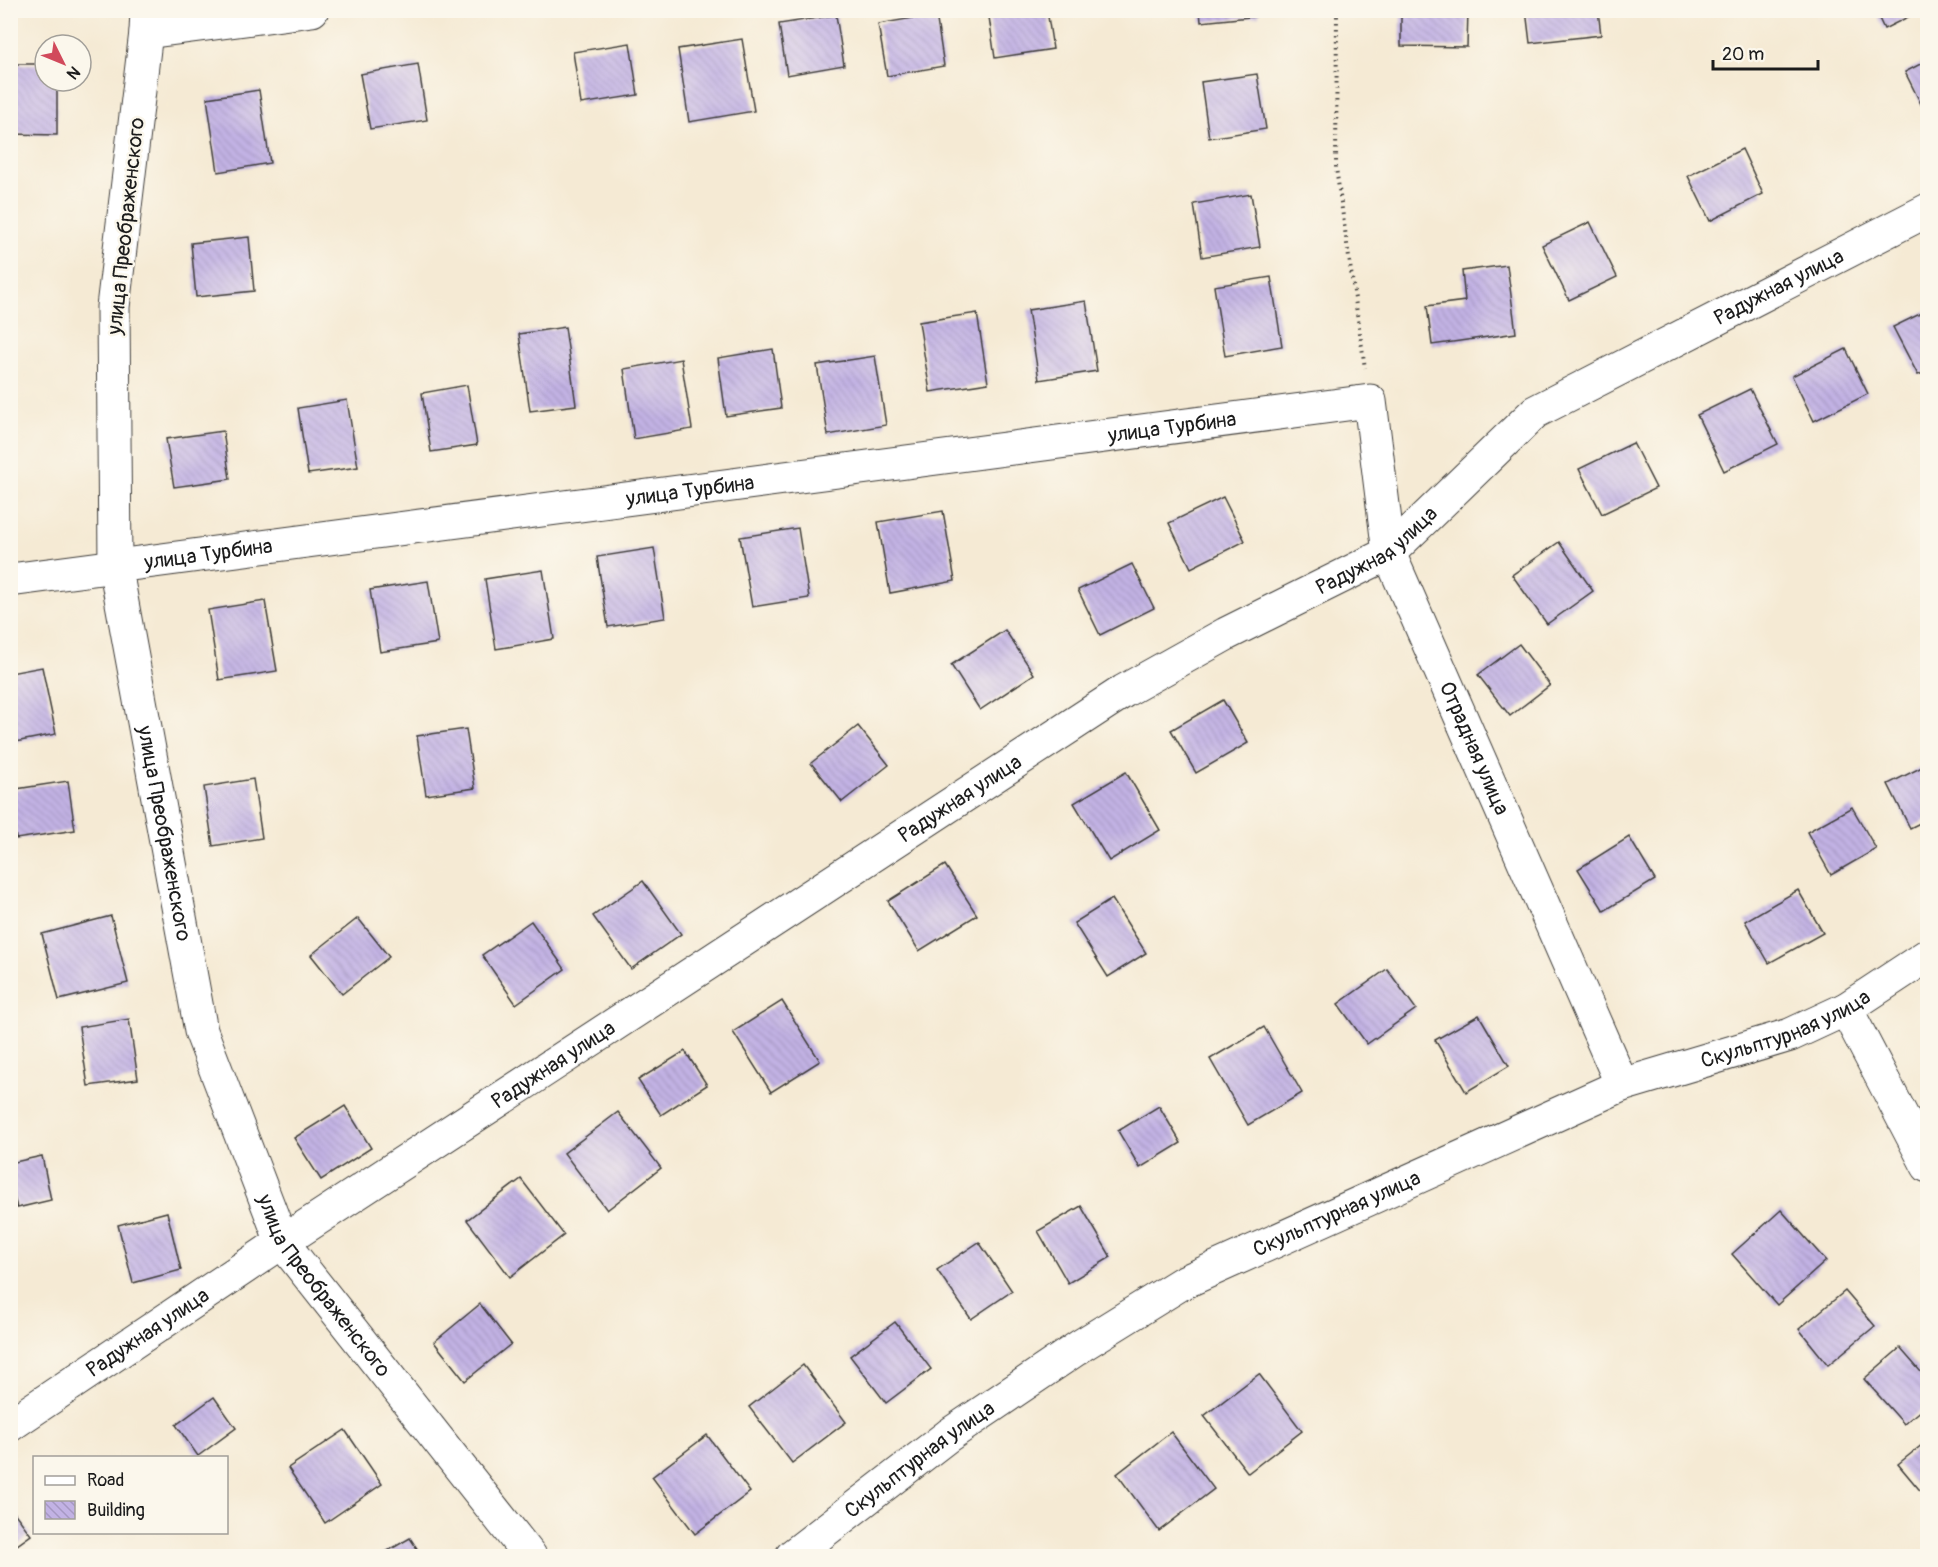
<svg xmlns="http://www.w3.org/2000/svg" width="1938" height="1567" viewBox="0 0 1938 1567" font-family="Pangolin,sans-serif">
<defs>
<pattern id="building-back-hatch" width="6" height="6" patternUnits="userSpaceOnUse" patternTransform="scale(1.5)"><rect width="6" height="6" fill="#c2b2e4"/><path d="M-1 5l2 2M0 0l6 6M5-1l2 2" fill="none" stroke="#a698c3"/></pattern>
</defs>
<rect width="100%" height="100%" fill="#fbf7ec"/>
<filter id="ink" filterUnits="userSpaceOnUse"><feTurbulence type="fractalNoise" baseFrequency=".0167" numOctaves="2"/><feDisplacementMap in="SourceGraphic" scale="12" xChannelSelector="R" yChannelSelector="G"/><feConvolveMatrix kernelMatrix="1 2 1 2 8 2 1 2 1" color-interpolation-filters="sRGB"/></filter>
<filter id="wash" filterUnits="userSpaceOnUse"><feTurbulence type="fractalNoise" baseFrequency=".008" numOctaves="4" result="noise"/><feDisplacementMap in="SourceGraphic" scale="24" xChannelSelector="R" yChannelSelector="G"/><feGaussianBlur stdDeviation="1.35" result="paint"/><feColorMatrix in="noise" values="0 0 0 0 0 0 0 0 0 0 0 0 0 0 0 0 0 1.4 0 .05"/><feComposite in="paint" operator="in"/></filter>
<g filter="url(#wash)">
<rect width="100%" height="100%" fill="#f5ead4"/>
<g id="blocks">
<g fill="url(#building-back-hatch)">
<path d="M988,10h59l6,39 -58,9z"/>
<path d="M1200,10h59v6l-58,6z"/>
<path d="M1401,10h67l-1,37 -66,-1z"/>
<path d="M1526,10h72l3,25 -71,8z"/>
<path d="M1875,10h47l-38,19z"/>
<path d="M936,14l8,52 -57,10 -9,-52z"/>
<path d="M836,15l8,50 -57,10 -8,-51z"/>
<path d="M742,39l12,72 -65,11 -11,-73z"/>
<path d="M630,43l8,52 -57,9 -8,-52z"/>
<path d="M1928,60v58l-23,-46z"/>
<path d="M10,64h35v17h12v54l-47,-1z"/>
<path d="M418,64l9,56 -57,9 -10,-55z"/>
<path d="M1257,74l9,55 -57,9 -8,-56z"/>
<path d="M259,90l11,73 -52,9 -11,-74z"/>
<path d="M1742,149l21,45 -53,27 -22,-45z"/>
<path d="M1251,194l9,53 -58,10 -8,-53z"/>
<path d="M1590,222l27,55 -48,23 -27,-55z"/>
<path d="M249,237l5,54 -58,6 -5,-54z"/>
<path d="M1507,265l9,68 -84,12 -5,-39 38,-5 -3,-30z"/>
<path d="M1271,277l11,69 -57,10 -11,-70z"/>
<path d="M1086,301l11,70 -58,9 -11,-70z"/>
<path d="M1928,310v61l-10,4 -25,-48z"/>
<path d="M977,313l11,70 -58,9 -11,-70z"/>
<path d="M565,327l11,78 -46,6 -11,-77z"/>
<path d="M773,349l8,59 -55,8 -8,-58z"/>
<path d="M1846,349l22,45 -54,27 -22,-45z"/>
<path d="M875,356l11,69 -58,10 -11,-70z"/>
<path d="M681,359l11,70 -58,10 -10,-70z"/>
<path d="M467,385l10,60 -46,7 -9,-59z"/>
<path d="M1750,389l28,55 -54,27 -27,-56z"/>
<path d="M347,400l11,67 -50,7 -10,-66z"/>
<path d="M10,425h2l2,35h-4z"/>
<path d="M223,431l7,48 -56,8 -8,-48z"/>
<path d="M1633,443l23,45 -54,26 -23,-45z"/>
<path d="M1223,497l22,44 -54,27 -22,-45z"/>
<path d="M943,511l12,70 -65,12 -12,-71z"/>
<path d="M798,528l11,70 -57,9 -12,-70z"/>
<path d="M1559,542l34,49 -46,33 -35,-49z"/>
<path d="M654,548l11,70 -57,9 -11,-70z"/>
<path d="M1132,564l22,44 -54,27 -22,-45z"/>
<path d="M543,570l11,69 -58,10 -11,-70z"/>
<path d="M428,581l10,62 -58,9 -10,-62z"/>
<path d="M265,601l12,70 -58,9 -11,-70z"/>
<path d="M1005,630l29,44 -54,36 -29,-45z"/>
<path d="M1519,644l31,41 -40,31 -32,-41z"/>
<path d="M42,667l14,67 -46,9v-70z"/>
<path d="M1223,700l25,43 -52,30 -25,-43z"/>
<path d="M858,726l31,39 -47,37 -31,-39z"/>
<path d="M466,729l9,59 -49,7 -9,-59z"/>
<path d="M1928,764v55l-18,9 -22,-44z"/>
<path d="M1126,772l34,58 -51,31 -35,-58z"/>
<path d="M253,779l9,59 -49,8 -9,-59z"/>
<path d="M68,781l7,49 -59,9 -6,-49z"/>
<path d="M1852,807l24,42 -45,26 -24,-43z"/>
<path d="M1629,837l26,43 -51,31 -26,-42z"/>
<path d="M945,865l32,50 -58,36 -31,-50z"/>
<path d="M643,881l38,53 -50,35 -38,-53z"/>
<path d="M1798,890l25,43 -54,30 -24,-42z"/>
<path d="M1112,899l34,54 -38,24 -34,-54z"/>
<path d="M111,916l17,67 -69,17 -17,-66z"/>
<path d="M358,918l31,39 -47,37 -31,-39z"/>
<path d="M531,921l34,48 -49,35 -34,-49z"/>
<path d="M1387,969l29,40 -49,35 -29,-40z"/>
<path d="M782,1001l38,60 -49,31 -38,-60z"/>
<path d="M1479,1015l30,51 -43,26 -31,-52z"/>
<path d="M129,1019l9,60 -50,7 -9,-59z"/>
<path d="M1264,1027l38,66 -54,32 -38,-66z"/>
<path d="M685,1051l22,34 -46,30 -23,-35z"/>
<path d="M345,1106l26,42 -50,32 -27,-42z"/>
<path d="M1159,1106l22,37 -41,25 -22,-37z"/>
<path d="M618,1112l43,56 -54,42 -43,-57z"/>
<path d="M42,1156l9,44 -34,8 -7,-27v-18z"/>
<path d="M521,1179l43,56 -54,42 -43,-57z"/>
<path d="M1081,1206l30,51 -43,26 -30,-52z"/>
<path d="M1781,1210l45,51 -49,44 -45,-51z"/>
<path d="M167,1212l14,58 -48,13 -15,-58z"/>
<path d="M979,1242l33,49 -41,28 -34,-49z"/>
<path d="M1845,1291l30,35 -47,39 -29,-36z"/>
<path d="M480,1304l31,40 -46,37 -31,-39z"/>
<path d="M895,1322l36,47 -45,34 -36,-47z"/>
<path d="M1900,1348l28,32v24l-24,20 -40,-45z"/>
<path d="M803,1365l43,57 -54,41 -43,-56z"/>
<path d="M1259,1374l43,57 -54,42 -44,-57z"/>
<path d="M214,1397l22,31 -38,28 -22,-31z"/>
<path d="M345,1430l37,54 -57,39 -37,-55z"/>
<path d="M1171,1432l43,57 -55,42 -42,-57z"/>
<path d="M707,1435l43,57 -55,42 -43,-57z"/>
<path d="M1928,1440v60l-30,-36z"/>
<path d="M10,1507l21,28 -21,15z"/>
<path d="M410,1538l12,18h-43z"/>
</g>
</g>
</g>
<g filter="url(#ink)">
<use href="#blocks" fill-opacity="0" stroke="#3d3b38" stroke-width="1.5"/>
<g fill="none" stroke-linecap="round" stroke-linejoin="round">
<g stroke="#3d3b38" stroke-width="35">
<g id="street">
<path id="s1" d="M147,10l-1,22 -33,275 2,258 86,466 81,211 248,314"/>
<path d="M146,32l166,-22"/>
<path id="s2" d="M10,580l1360,-179 19,152 233,532"/>
<path d="M1846,1009l82,157"/>
<path id="s3" d="M10,1425l272,-183 842,-551 102,-57 163,-81 146,-141 393,-202"/>
<path id="s4" d="M792,1556l157,-121 133,-90 100,-62 440,-198 168,-50 56,-26 82,-54"/>
</g>
</g>
<path stroke="#3d3b38" stroke-width="4" stroke-dasharray="1.5 4.5" stroke-linecap="butt" d="M1337,10l-1,158 29,200"/>
<use href="#street" stroke="#fff" stroke-width="33"/>
</g>
</g>
<g text-anchor="middle" dominant-baseline="central" stroke-width="5" stroke-linejoin="round" paint-order="stroke">
<g font-size="21" fill="#1c1c1c" stroke="#fbf7ec">
<text transform="translate(126 226) rotate(-84)">улица Преображенского</text>
<text stroke="none"><textPath href="#s3" startOffset="2110">Радужная улица</textPath></text>
<text stroke="none"><textPath href="#s2" startOffset="1172">улица Турбина</textPath></text>
<text stroke="none"><textPath href="#s2" startOffset="686">улица Турбина</textPath></text>
<text stroke="none"><textPath href="#s3" startOffset="1624">Радужная улица</textPath></text>
<text stroke="none"><textPath href="#s2" startOffset="200">улица Турбина</textPath></text>
<text stroke="none"><textPath href="#s2" startOffset="1738">Отрадная улица</textPath></text>
<text stroke="none"><textPath href="#s3" startOffset="1138">Радужная улица</textPath></text>
<text stroke="none"><textPath href="#s1" startOffset="830">улица Преображенского</textPath></text>
<text stroke="none"><textPath href="#s4" startOffset="1132">Скульптурная улица</textPath></text>
<text stroke="none"><textPath href="#s3" startOffset="652">Радужная улица</textPath></text>
<text stroke="none"><textPath href="#s4" startOffset="646">Скульптурная улица</textPath></text>
<text stroke="none"><textPath href="#s1" startOffset="1316">улица Преображенского</textPath></text>
<text stroke="none"><textPath href="#s3" startOffset="166">Радужная улица</textPath></text>
<text stroke="none"><textPath href="#s4" startOffset="160">Скульптурная улица</textPath></text>
</g>
</g>
<rect width="1938" height="1567" fill="none" stroke="#fbf7ec" stroke-width="36"/>
<rect x="33" y="1456" width="195" height="78" fill="#fbf7ec" stroke="#a29f99" stroke-width="1.5"/>
<rect x="45" y="1476" width="30" height="9" fill="#ffffff" stroke="#a29f99" stroke-width="1.5"/>
<text x="87" y="1486" font-size="18" fill="#1c1c1c">Road</text>
<rect x="45" y="1501" width="30" height="18" fill="url(#building-back-hatch)" stroke="#a29f99" stroke-width="1.5"/>
<text x="87" y="1516" font-size="18" fill="#1c1c1c">Building</text>
<g transform="translate(63 63) rotate(133)"><circle r="28" fill="#fbf7ec" stroke="#a29f99" stroke-width="1.5"/>
<path d="M0-4.5L10 22L0 15L-10 22Z" fill="#d1495b"/>
<text y="-9" font-size="16" font-weight="bold" text-anchor="middle" fill="#1c1c1c">N</text>
</g>
<path d="M1713 60v9h105v-9" fill="none" stroke="#1c1c1c" stroke-width="3"/>
<text x="1722" y="60" font-size="18" fill="#1c1c1c" stroke="#fbf7ec" stroke-width="4.5" paint-order="stroke">20 m</text>
</svg>
